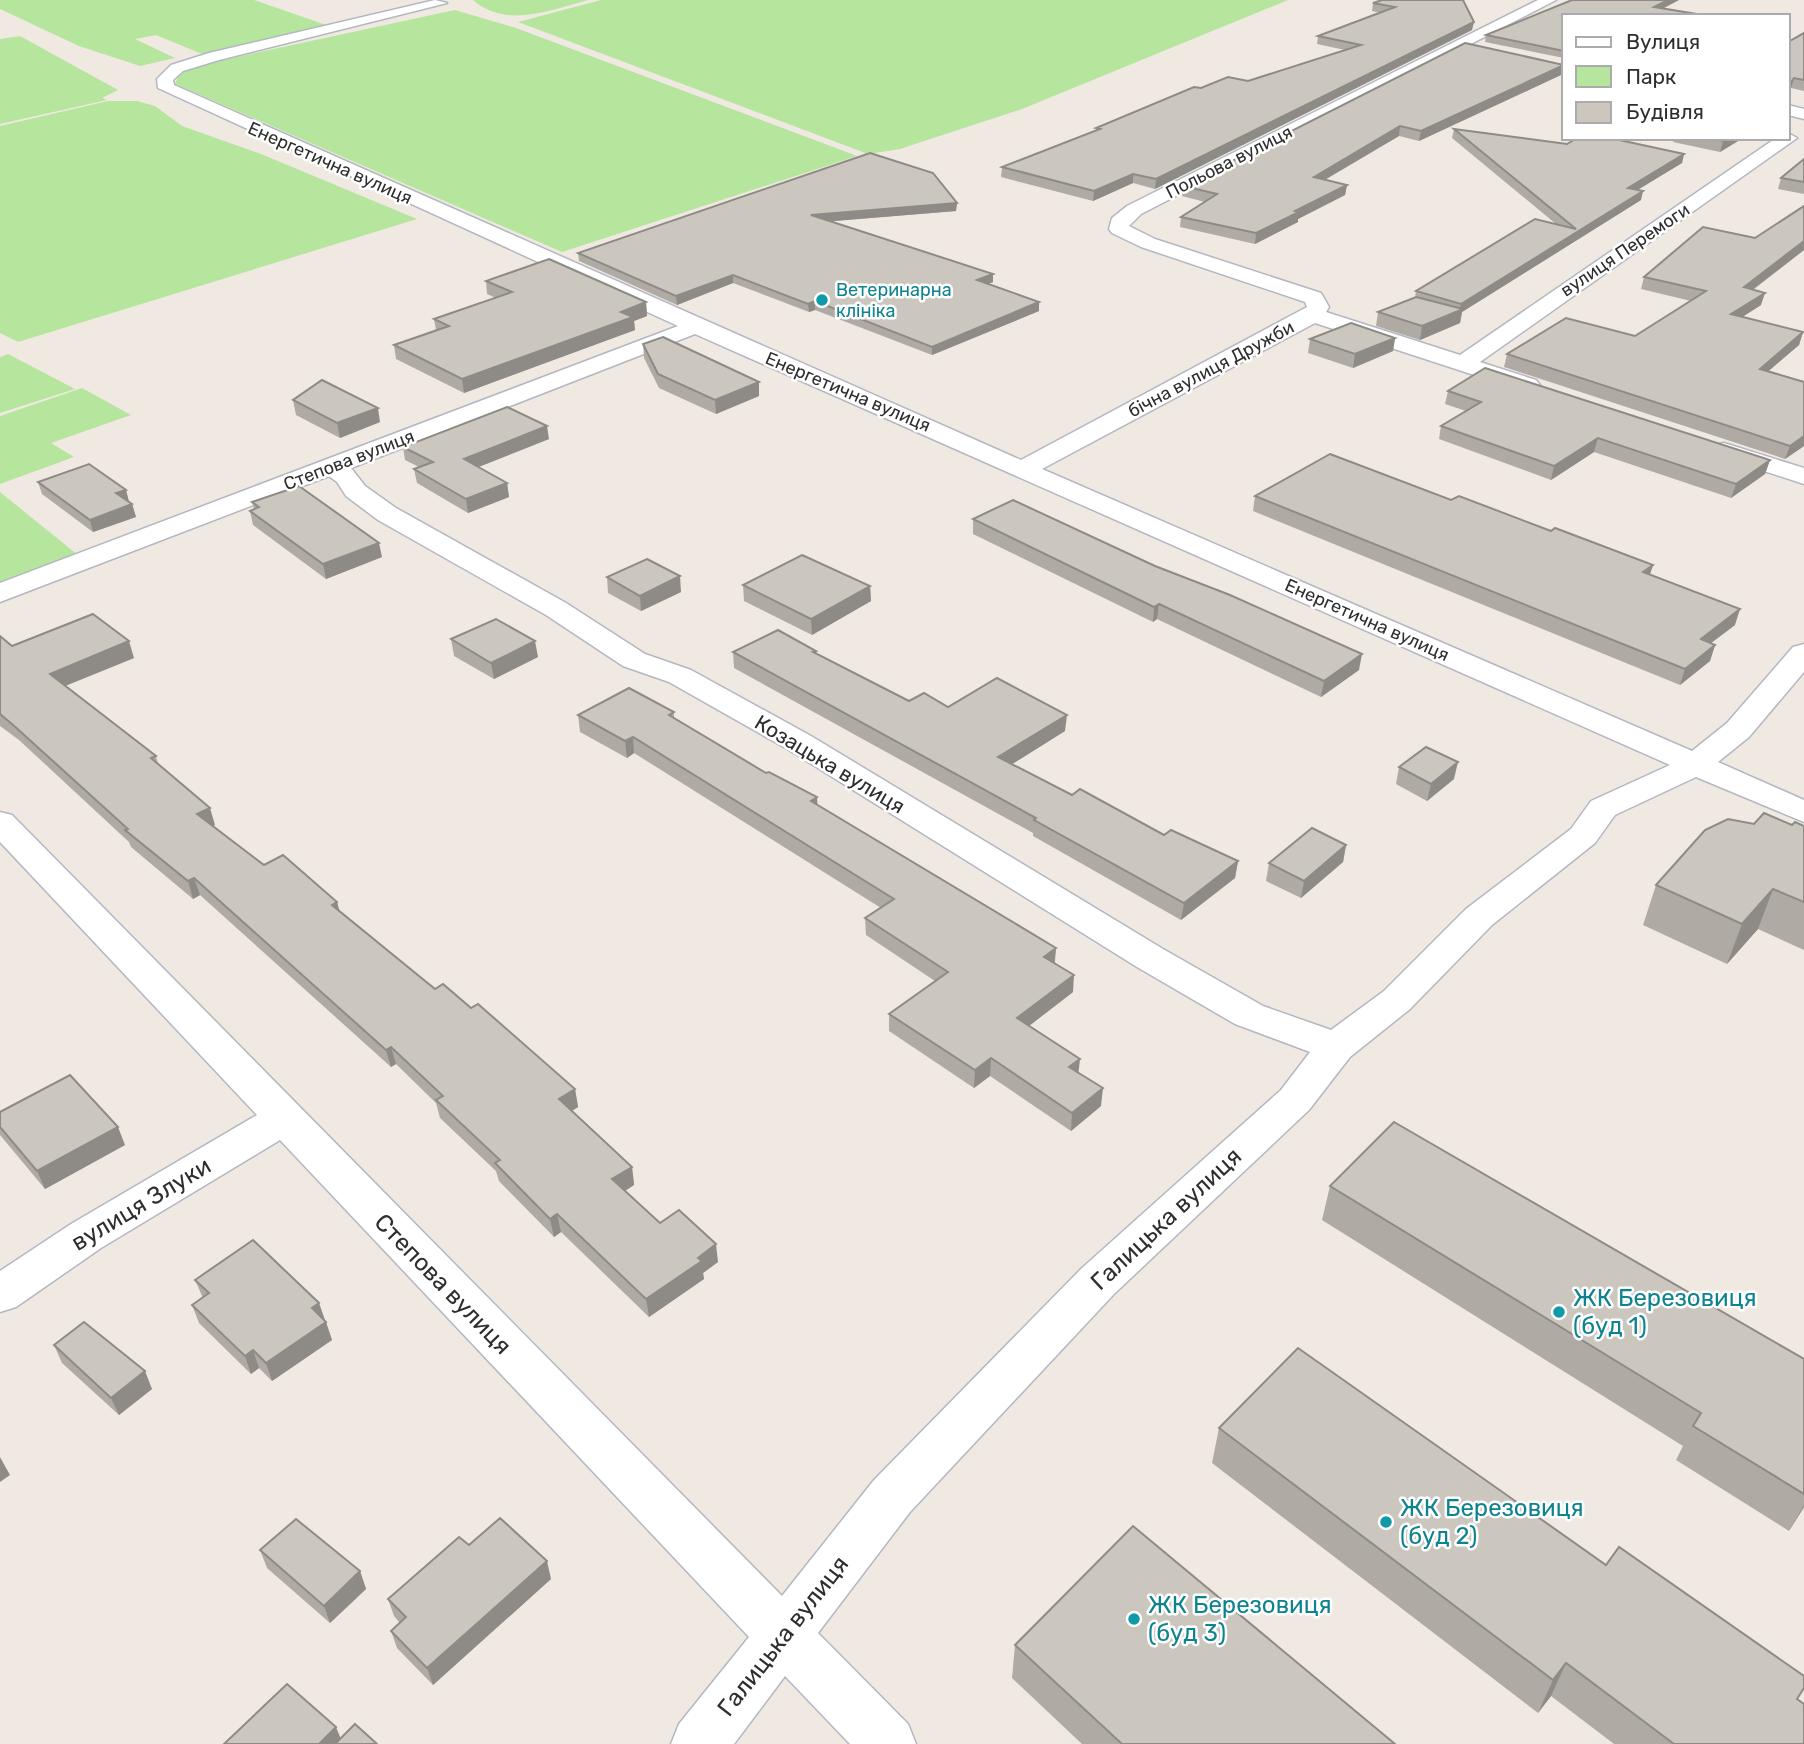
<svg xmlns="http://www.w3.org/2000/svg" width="1804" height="1744" viewBox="0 0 1804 1744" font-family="Rubik,sans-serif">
<rect width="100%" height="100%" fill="#efe9e1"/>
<g fill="#b6e59e">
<path d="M0,0h254l75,26 -127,28 -46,-19 -21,4 40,19 -35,8 -61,-20 -79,-37z"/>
<path d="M473,0h115c-37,10 -82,29 -115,0z"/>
<path d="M601,0h687l-266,109 -122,40 -32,5 -350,-132z"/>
<path d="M455,10l61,18 341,128 -295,96 -387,-168 4,-10 30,-11z"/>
<path d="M20,36l98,54 -16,8 5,2 -107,24v-85z"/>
<path d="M108,101h29l18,5 27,20 79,28 156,65 -399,123 -18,-9v-207z"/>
<path d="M8,354l67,35 -75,24v-56z"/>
<path d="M82,388l49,27 -80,28 23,14 -74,27v-68z"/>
<path d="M0,492l79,64 -79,29z"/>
</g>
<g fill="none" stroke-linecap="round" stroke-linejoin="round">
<g stroke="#b4b7c1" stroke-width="3">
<g id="minor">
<path d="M435,0l12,3 -228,57 -36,11 -10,9 1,5 847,375 286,-153 -2,-5 -164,-55 -29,-14 -3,-4 3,-11 15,-12 411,-206h18l-415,214 -12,12 26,13 166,54 8,14 -3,5 134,43 316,-217h12v-5l9,5 -317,224 56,18 4,5 -4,5h-16l-205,-67 -273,146 650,282 35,-28 66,-76 11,-3v28l-55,65 -31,25 86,38v22l-108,-45 -81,38 -20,28 -103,82 -82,84 -60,48 -41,53 -195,184 -204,218 -92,121 90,91 8,20h-66l-65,-68 -51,68h-63l8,-20 70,-87 -469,-497 -179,108 -85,59 -16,5v-41l71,-47 186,-109 -257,-273v-30l12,3 770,781 92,-116 208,-212 199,-178 29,-38 -75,-28 -98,-57 -348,-217 -120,-68 -46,-16 -77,-51 -168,-95 -32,-24 -9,-14 -8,-6 -329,126v-19l678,-257 -520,-238 -1,-9 14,-14 38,-12zM695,334l975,431 -79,36 -20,28 -105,80 -82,82 -53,39 -68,-24 -100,-57 -352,-213 -120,-66 -46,-16 -79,-51 -170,-95 -31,-22 -14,-18z"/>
<path d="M1788,105l16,4v10l-16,-4z"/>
<path d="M1724,443l80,25v16l-89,-29 -3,-5 3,-5z"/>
</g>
</g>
<use href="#minor" fill="#fff" fill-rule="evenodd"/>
</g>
<g fill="#afaba4">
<path d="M1382,0l90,30 -317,159 -22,-6 -40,18 -92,-24 1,-10 94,-36v-3l105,-40 47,-7 97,-31 -28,-6 1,-8 63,-23 -9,-2 1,-8z"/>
<path d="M1572,0h107l-17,9 -98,7v42l-79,-16 1,-7z"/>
<path d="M1804,33v58l-13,-3 -3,4v-50z"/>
<path d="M1564,64l-1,10 -144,67 -20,-5 -74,44 22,5 -2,10 -47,24v3l-43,22 -75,-17 1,-10 24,-15 -23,-6 1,-10z"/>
<path d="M1454,129l113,15 117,10 -2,9 -45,27 4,10 -179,112 -2,11 -40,17 -44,-14 2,-14 37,-14 1,-7 140,-67 -104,-86z"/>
<path d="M1674,138h69l-23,14 -47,-10z"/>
<path d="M1804,159v35l-26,-5 3,-11z"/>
<path d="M957,203l-1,8 -125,10 162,61 -5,2 51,27 -107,44 -117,-45 -6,2 -76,-29 -56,22 -98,-44 -1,-8z"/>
<path d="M1804,206v44l-51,40 8,15 -19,12 61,15 -4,13 -31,26 36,10v65l-19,13 -281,-92 3,-13 128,-18 56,-35 -50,-12 3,-12 111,-39z"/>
<path d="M486,281l160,21 1,14 -13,5 1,9 -171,63 -68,-34 -2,-14 42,-15 -2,-11 62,-21 -9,-4z"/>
<path d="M1395,338l-2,13 -40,17 -45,-15 2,-14z"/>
<path d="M643,344l116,38v14l-43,18 -57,-26 -15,-30z"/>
<path d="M1448,391l322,69 -5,14 -34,24 -137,-46 -43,28 -112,-41 2,-13 25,-15 -21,-7z"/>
<path d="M293,400l87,22 -40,16 -44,-23z"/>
<path d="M549,439l-71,28 29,16 2,14 -41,16 -51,-30 -3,-14 5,-2 -14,-7 -2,-13z"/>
<path d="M38,482l88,8 3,12 3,2 4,13 -43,15 -51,-38z"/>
<path d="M1255,496l196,4 202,65 -3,9 85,51 -24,18 4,2 -5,16 -30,24 -427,-174z"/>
<path d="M252,502l130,55 -56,22 -73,-54 -3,-14 4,-2z"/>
<path d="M973,519l386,151 -38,27 -164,-78 -4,3 -180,-88z"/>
<path d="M607,577l74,15 -40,19 -33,-18z"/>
<path d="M743,585l127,1 1,15 -59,34 -68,-34z"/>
<path d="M0,636l12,10 122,12 -69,28 91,70 2,8 57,61 -2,1 51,39 73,37 2,9 96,78 36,19 104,81 3,18 -6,4 60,56 2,18 -9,6 35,32 58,39 -15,11 1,6 -55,38 -88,-85 -7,5 -55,-56 -3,-10 -56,-53 -4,-15 -40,-39 -5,3 -191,-172 -7,4 -62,-52 -2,-5 -110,-102 -19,-14z"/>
<path d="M451,639l87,18 -44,22 -40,-23z"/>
<path d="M816,651l1,3 92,47 39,6 117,24 -53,33 60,31 92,40 74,26 -3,17 -54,42 -148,-84v-3l-299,-165 -1,-16z"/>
<path d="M674,712v6l92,55 51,24v8l239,143 -1,15 18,29 -44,34 49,47 23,33 -30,25 -81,-55 -16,12 -85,-57v-17l46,-33 -69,-46 -1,-17 16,-10 -247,-155 -7,5 -47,-26 -2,-17z"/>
<path d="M1399,767l55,12 -27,22 -31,-17z"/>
<path d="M1754,824l50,2v124l-46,-21 -31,35 -84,-39 13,-40z"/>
<path d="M1346,845l-3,17 -42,36 -35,-17 3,-18z"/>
<path d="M0,1112l125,33 -80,44 -45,-54z"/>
<path d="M1330,1186l474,173v148l-15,24 -113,-71 7,-14 -361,-226z"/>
<path d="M195,1280l124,23 13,37 -60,41 -13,-13 -8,6 -52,-51 -7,-18 11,-7z"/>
<path d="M54,1345l98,44 -33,26 -57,-52z"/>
<path d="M1219,1428l578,271 7,45h-190l-63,-48 -13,17 -326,-250z"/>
<path d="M469,1545l82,34 -118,106 -36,-37 -6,-17 9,-8 -6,-7 -6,-17z"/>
<path d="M260,1550l100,21 6,18 -36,34 -63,-55z"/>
<path d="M1015,1645l380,99h-313l-70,-66z"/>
</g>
<g fill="#8e8b86">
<path d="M1668,0h11l-27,14 2,-7z"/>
<path d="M1474,22l-2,8 -317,159 1,-10z"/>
<path d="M1564,65l-1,9 -144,67 2,-10z"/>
<path d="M1794,78l-3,10 -3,4v-6z"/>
<path d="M1400,126l-1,10 -87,51 2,-10z"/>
<path d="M1728,138h15l-23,14 3,-11z"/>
<path d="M1684,154l-2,9 -56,34 2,-9z"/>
<path d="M1133,174v9l-40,18 1,-10z"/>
<path d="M1347,185l-2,10 -47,24v3l-43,22 1,-11 39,-22z"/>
<path d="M1643,191l-2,9 -179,112 -2,11 -40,17 2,-14 37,-15 2,-7z"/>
<path d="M957,203l-1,8 -145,12v-8z"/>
<path d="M1804,241v9l-64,49 4,-12z"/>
<path d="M993,274v8l-17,6 1,-8z"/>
<path d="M733,275v8l-56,22 -1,-9z"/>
<path d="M1765,293l-4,12 -33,21 3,-12z"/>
<path d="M815,301v9l-6,2 -1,-8z"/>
<path d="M646,302l1,14 -13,5 1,9 -171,63 -2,-14 159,-67z"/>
<path d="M1039,302v9l-107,44v-8z"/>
<path d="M1803,332l-4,13 -43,37 4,-13z"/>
<path d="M1395,338l-2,13 -40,17 2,-14z"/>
<path d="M759,382v14l-43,18 -1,-14z"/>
<path d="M378,408l2,14 -40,16 -3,-15z"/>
<path d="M547,426l2,13 -83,33 -2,-13z"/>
<path d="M1804,436v10l-19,13 5,-13z"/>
<path d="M1598,438l-4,14 -43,28 3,-14z"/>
<path d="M1770,460l-5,14 -34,24 5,-14z"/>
<path d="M507,483l2,14 -41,16 -2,-14z"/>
<path d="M126,490l3,12 -13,-9z"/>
<path d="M132,504l4,13 -43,15 -3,-12z"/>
<path d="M379,543l3,14 -56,22 -3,-15z"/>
<path d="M1653,565l-5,15 -5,-8z"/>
<path d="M680,576l1,16 -40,19 -1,-15z"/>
<path d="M870,586l1,15 -59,34 -1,-16z"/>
<path d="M1159,604l-2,15 -4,3 1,-15z"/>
<path d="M1740,609l-5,16 -40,30 6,-16z"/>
<path d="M129,641l5,17 -79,32 -5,-16z"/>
<path d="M535,641l3,16 -44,22 -3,-16z"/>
<path d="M1715,645l-5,16 -30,24 5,-16z"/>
<path d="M1362,654l-3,16 -38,27 3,-16z"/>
<path d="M1067,715l-2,16 -67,42v-16z"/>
<path d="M633,737l1,16 -7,5 -2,-17z"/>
<path d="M1458,762l-4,17 -27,22 4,-17z"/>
<path d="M817,797l1,17 -7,-13z"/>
<path d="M210,808l5,17 -13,6 -5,-17z"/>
<path d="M1346,845l-3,17 -42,36 3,-17z"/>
<path d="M1238,861l-3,17 -54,42 3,-17z"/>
<path d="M194,878l6,17 -7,4 -5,-18z"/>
<path d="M1773,889l-15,40 -31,35 15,-40z"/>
<path d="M337,902l5,18 -10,-15z"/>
<path d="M1056,948l-2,18 -10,-9z"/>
<path d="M1074,975l-1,17 -57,44 1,-18z"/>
<path d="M391,1047l5,17 -5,3 -5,-17z"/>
<path d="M991,1058l-1,18 -16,12 1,-18z"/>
<path d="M1080,1059l-2,18 -9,-10z"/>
<path d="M1103,1088l-2,18 -30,25 1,-18z"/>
<path d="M575,1089l3,18 -16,10 -3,-18z"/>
<path d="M118,1127l7,18 -80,44 -8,-18z"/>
<path d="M632,1167l2,18 -19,12 -3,-18z"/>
<path d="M557,1214l4,18 -7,5 -4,-18z"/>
<path d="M716,1244l2,18 -15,11 1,6 -55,38 -3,-18 52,-41z"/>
<path d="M319,1303l6,18 -13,-13z"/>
<path d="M326,1322l6,18 -60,41 -6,-18z"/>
<path d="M253,1350l6,18 -8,6 -6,-18z"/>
<path d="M145,1371l7,18 -33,26 -8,-17z"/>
<path d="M0,1457l10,18 -10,7z"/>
<path d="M1804,1505v2l-15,24z"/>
<path d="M547,1561l4,18 -118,106 -6,-17z"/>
<path d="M360,1571l6,18 -36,34 -6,-17z"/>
<path d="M1566,1663l-15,33 -13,17 15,-33z"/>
<path d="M336,1727l7,17h-24z"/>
</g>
<g fill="#cbc7bf" stroke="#8e8b86" stroke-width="2">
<path d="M1382,0h81l11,22 -318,157 -23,-5 -39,17 -92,-24 98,-38 -4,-1 98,-41 7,1 27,-11 20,4 113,-36 -43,-9 77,-29 -22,-4z"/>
<path d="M1572,0h96l-14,7 49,8 -139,1v35l-78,-16z"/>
<path d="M1804,33v47l-10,-2 -6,8v-44z"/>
<path d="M1465,43l99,22 -143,66 -21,-5 -86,51 33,8 -52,26 4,1 -43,21 -75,-16 36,-23 -34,-8z"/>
<path d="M1454,129l113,15 10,-6h33l74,16 -56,34 15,3 -182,113 -45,-13 119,-72 41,10z"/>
<path d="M1709,138h19l-5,3z"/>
<path d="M870,153l63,20 24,30 -146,12 182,59 -16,6 62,22 -107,45 -117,-46 -7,3 -75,-29 -57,21 -98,-43z"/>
<path d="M1804,159v23l-23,-4z"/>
<path d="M1804,206v35l-60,46 21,6 -34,21 72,18 -43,37 44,13v54l-14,10 -283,-92 59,-36 69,18 71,-45 -62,-14 59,-50 52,11z"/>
<path d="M549,259l97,43 -25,10 12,5 -171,62 -68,-34 55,-19 -15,-7 78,-27 -26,-11z"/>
<path d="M1416,297l47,12 -41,17 -44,-14z"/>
<path d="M1351,323l44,15 -40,16 -45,-15z"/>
<path d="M663,337l96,45 -44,18 -57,-26 -15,-30z"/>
<path d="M1485,368l285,92 -34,24 -138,-46 -44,28 -113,-40 40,-24 -33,-11z"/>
<path d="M322,380l56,28 -41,15 -44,-23z"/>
<path d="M507,407l40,19 -83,33 43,24 -41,16 -52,-30 19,-7 -30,-15z"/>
<path d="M1330,454l121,46 8,-4 92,35 4,-3 98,37 -10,7 97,37 -39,30 14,6 -30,24 -430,-173z"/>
<path d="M89,464l37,26 -10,3 16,11 -42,16 -52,-38z"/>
<path d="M299,486l80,57 -56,21 -73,-53 9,-4 -7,-5z"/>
<path d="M1013,500l142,66 75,29 132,59 -38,27 -165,-77 -5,3 -181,-88z"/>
<path d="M802,555l68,31 -59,33 -68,-34z"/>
<path d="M647,559l33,17 -40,20 -33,-19z"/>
<path d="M93,614l36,27 -79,33 106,82 -5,2 59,50 -13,6 67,51 19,-10 54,47 -5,3 103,84 8,-5 28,24 7,-4 97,85 -16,10 73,68 -20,12 48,44 19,-13 37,34 -18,14 4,3 -56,38 -89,-85 -7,5 -55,-56 5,-3 -64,-60 7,-4 -52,-49 -5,3 -192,-172 -6,3 -63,-51 3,-1 -116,-105 -12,-10v-78l12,10z"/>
<path d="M496,619l39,22 -44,22 -40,-24z"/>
<path d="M778,630l38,21 -3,1 96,49 15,-8 24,14 49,-29 70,37 -69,42 74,38 8,-6 84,46 7,-5 67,31 -54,42 -150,-83 2,-2 -303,-166z"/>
<path d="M629,688l45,24 -5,3 97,58 3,-1 48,25 -6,4 245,147 -12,9 30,18 -57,43 63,41 -11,8 34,21 -31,25 -81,-55 -16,12 -86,-56 59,-42 -83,-54 29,-19 -261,-162 -8,4 -47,-26z"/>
<path d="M1426,747l32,15 -27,22 -32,-17z"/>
<path d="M1764,813l28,12 3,-3 9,4v76l-31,-13 -31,35 -86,-39 49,-55 23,-11 26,5z"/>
<path d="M1312,828l34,17 -42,36 -35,-18z"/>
<path d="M70,1075l48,52 -81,44 -37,-44v-15z"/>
<path d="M1394,1122l410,237v135l-111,-68 8,-13 -371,-227z"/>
<path d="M253,1240l66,63 -7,5 14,14 -60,41 -13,-13 -8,6 -53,-51 17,-12 -14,-13z"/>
<path d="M84,1322l61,49 -34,27 -57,-53z"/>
<path d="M1298,1348l308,217 13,-18 185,129v12l-7,11 7,5v40h-130l-108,-81 -13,17 -334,-252z"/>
<path d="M500,1518l47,43 -120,107 -36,-37 15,-14 -18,-18 71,-62 10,8z"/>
<path d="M296,1519l64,52 -36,35 -64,-56z"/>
<path d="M1133,1526l262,218h-273l-107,-99z"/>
<path d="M287,1684l49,43 -17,17h-95z"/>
<path d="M355,1724l22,20h-42z"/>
</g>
<g fill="#0f9aa8" stroke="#fff" stroke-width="2.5">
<circle cx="822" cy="300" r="7"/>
<circle cx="1559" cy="1312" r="7"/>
<circle cx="1386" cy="1522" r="7"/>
<circle cx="1134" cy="1619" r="7"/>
</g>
<g text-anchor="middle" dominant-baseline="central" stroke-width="5" stroke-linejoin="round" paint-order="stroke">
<g font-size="18" fill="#2e2e2e" stroke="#fff">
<text transform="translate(1229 162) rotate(-27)">Польова вулиця</text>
<text transform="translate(330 163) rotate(24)">Енергетична вулиця</text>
<text transform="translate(1625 250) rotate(-34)">вулиця Перемоги</text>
<text transform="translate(1211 369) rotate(-28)">бічна вулиця Дружби</text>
<text transform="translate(848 392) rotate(23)">Енергетична вулиця</text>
<text transform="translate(349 460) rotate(-21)">Степова вулиця</text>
<text transform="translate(1367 620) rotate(24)">Енергетична вулиця</text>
</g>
<g font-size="18" fill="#0d838f" stroke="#fff" text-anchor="start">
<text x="836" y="290">Ветеринарна<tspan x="836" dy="21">клініка</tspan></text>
</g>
<g font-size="21" fill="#2e2e2e" stroke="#fff">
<text transform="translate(830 764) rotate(31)">Козацька вулиця</text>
</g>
<g font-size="24" fill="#2e2e2e" stroke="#fff">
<text transform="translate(141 1204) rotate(-31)">вулиця Злуки</text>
<text transform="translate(1166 1219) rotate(-43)">Галицька вулиця</text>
<text transform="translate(443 1284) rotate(46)">Степова вулиця</text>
<text transform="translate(783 1636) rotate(-52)">Галицька вулиця</text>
</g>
<g font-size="24" fill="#0d838f" stroke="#fff" text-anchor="start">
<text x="1573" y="1298">ЖК Березовиця<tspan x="1573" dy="28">(буд 1)</tspan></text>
<text x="1400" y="1508">ЖК Березовиця<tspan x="1400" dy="28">(буд 2)</tspan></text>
<text x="1148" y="1605">ЖК Березовиця<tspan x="1148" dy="28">(буд 3)</tspan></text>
</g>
</g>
<rect x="1562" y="14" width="228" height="126" fill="#ffffff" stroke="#ababab" stroke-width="2"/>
<rect x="1576" y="37" width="35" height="10" fill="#ffffff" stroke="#ababab" stroke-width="2"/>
<text x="1626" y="49" font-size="21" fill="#2e2e2e">Вулиця</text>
<rect x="1576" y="66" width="35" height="21" fill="#b6e59e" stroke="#ababab" stroke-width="2"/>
<text x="1626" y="84" font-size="21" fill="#2e2e2e">Парк</text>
<rect x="1576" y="102" width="35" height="21" fill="#cbc7bf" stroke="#ababab" stroke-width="2"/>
<text x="1626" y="119" font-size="21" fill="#2e2e2e">Будівля</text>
</svg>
